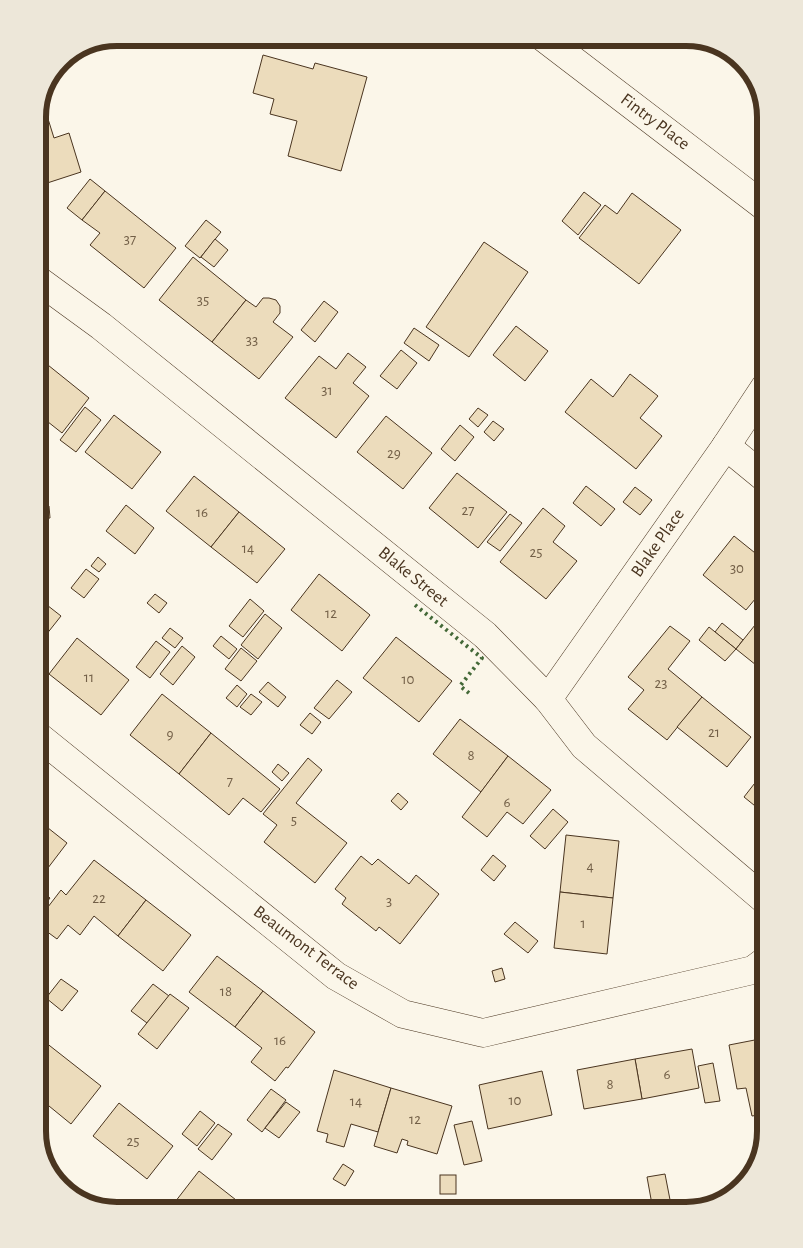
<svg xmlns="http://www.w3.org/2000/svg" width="803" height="1248" viewBox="0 0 803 1248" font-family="'Alegreya Sans',sans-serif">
<rect width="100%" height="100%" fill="#fbf6e9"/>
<g fill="#ecdcbc" stroke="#4a3520">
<path d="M263,55l50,14 2,-6 52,14 -26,94 -53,-15 9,-35 -27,-7 4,-15 -21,-6z"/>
<path d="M42,102l7,20 -11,4v-14z"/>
<path d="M49,122l5,16 15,-5 12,39 -43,14v-60z"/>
<path d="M90,179l15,12 -23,29 -15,-12z"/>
<path d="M105,191l71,57 -32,40 -54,-43 10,-12 -18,-13z"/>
<path d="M584,192l17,13 -23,30 -16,-14z"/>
<path d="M632,193l49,37 -42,54 -60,-46 26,-33 12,9z"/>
<path d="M206,220l15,12 -21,26 -15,-12z"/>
<path d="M215,239l13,11 -14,17 -13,-10z"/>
<path d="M484,242l44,30 -59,85 -43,-30z"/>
<path d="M193,257l53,43 -34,42 -53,-42z"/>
<path d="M263,298h6l7,2 4,6v7l-7,9 20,15 -34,42 -47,-37 34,-42 10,7z"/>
<path d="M324,301l14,11 -23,30 -14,-12z"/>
<path d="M516,326l32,25 -23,30 -32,-26z"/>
<path d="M414,328l25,17 -10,16 -25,-18z"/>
<path d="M401,350l16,13 -20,26 -17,-13z"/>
<path d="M348,353l18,14 -13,16 16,13 -33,42 -51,-40 34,-42 17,13z"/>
<path d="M38,357l51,41 -27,35 -24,-19z"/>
<path d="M630,374l28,22 -18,22 22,18 -26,33 -71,-57 26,-33 22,18z"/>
<path d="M85,407l16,13 -25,32 -16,-12z"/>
<path d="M478,408l10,7 -10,12 -9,-8z"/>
<path d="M114,415l47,37 -29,37 -47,-37z"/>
<path d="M386,416l46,37 -29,36 -46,-37z"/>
<path d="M493,421l11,8 -10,12 -10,-9z"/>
<path d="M460,425l14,12 -19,24 -14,-12z"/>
<path d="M457,473l50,39 -29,36 -49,-40z"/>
<path d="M194,476l45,36 -28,35 -45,-36z"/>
<path d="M586,486l29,23 -14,17 -28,-23z"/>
<path d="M635,487l17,13 -12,15 -17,-13z"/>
<path d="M126,505l28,23 -19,26 -29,-23z"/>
<path d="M49,506l1,12 -12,1v-12z"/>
<path d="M543,508l22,18 -12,16 24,19 -31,38 -46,-37z"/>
<path d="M239,512l46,37 -28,34 -46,-36z"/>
<path d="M510,514l12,9 -22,28 -13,-9z"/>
<path d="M734,536l31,25v26l-19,23 -43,-35z"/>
<path d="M98,557l8,7 -7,8 -8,-6z"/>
<path d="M86,569l13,10 -15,19 -13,-10z"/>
<path d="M319,574l51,41 -28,36 -51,-41z"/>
<path d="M155,594l12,9 -8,10 -12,-10z"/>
<path d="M38,598l23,18 -23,29z"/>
<path d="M250,599l14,12 -21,26 -14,-11z"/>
<path d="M265,614l17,14 -24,31 -17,-14z"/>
<path d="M722,623l21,17 -7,9 -21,-17z"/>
<path d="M755,625l10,9v9l-5,8 5,5v7l-4,6 -25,-20z"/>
<path d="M670,626l20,15 -22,28 34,28 -35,43 -39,-31 16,-19 -16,-13z"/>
<path d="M709,627l27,22 -11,12 -26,-21z"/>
<path d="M170,628l13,10 -8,10 -13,-10z"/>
<path d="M221,636l16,13 -8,10 -16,-13z"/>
<path d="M396,637l56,44 -33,41 -56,-44z"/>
<path d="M77,638l52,42 -28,35 -52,-41z"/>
<path d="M156,641l14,11 -20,26 -14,-11z"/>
<path d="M182,646l13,11 -22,28 -13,-11z"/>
<path d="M241,648l16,13 -16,20 -16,-12z"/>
<path d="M337,680l15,12 -23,27 -15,-11z"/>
<path d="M268,682l18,15 -8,10 -19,-15z"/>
<path d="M237,685l10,9 -10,13 -11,-9z"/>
<path d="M162,694l49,39 -32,41 -49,-39z"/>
<path d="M251,694l11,8 -11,13 -11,-8z"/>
<path d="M702,697l49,40 -24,30 -50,-40z"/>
<path d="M310,713l11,9 -9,12 -12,-9z"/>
<path d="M460,719l48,37 -27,36 -48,-38z"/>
<path d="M211,733l69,56 -19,23 -18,-14 -14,17 -50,-41z"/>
<path d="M508,756l43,34 -28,34 -16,-12 -20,25 -25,-20z"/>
<path d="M308,758l14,12 -26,33 51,40 -32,40 -51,-41 13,-17 -14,-11z"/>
<path d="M278,764l11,9 -7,8 -10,-9z"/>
<path d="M765,770v44l-21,-17z"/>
<path d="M398,793l10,9 -7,8 -10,-9z"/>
<path d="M553,809l15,13 -23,27 -15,-13z"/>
<path d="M38,820l29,23 -29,38z"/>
<path d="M566,835l53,6 -6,57 -53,-6z"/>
<path d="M493,855l13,11 -12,15 -13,-11z"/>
<path d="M361,856l11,9 6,-6 31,25 7,-9 23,19 -39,50 -21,-17 -3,4 -34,-27 4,-6 -11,-9z"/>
<path d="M94,860l52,40 -28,36 -24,-20 -14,19 -12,-10 -11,14 -19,-14v-5l23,-30 5,5z"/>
<path d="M38,888l12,10 -12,16z"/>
<path d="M560,892l53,6 -6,56 -53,-6z"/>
<path d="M146,900l45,35 -28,36 -45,-35z"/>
<path d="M515,922l23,19 -10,12 -24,-19z"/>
<path d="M217,956l46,35 -28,36 -46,-35z"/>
<path d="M502,968l3,11 -10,3 -3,-11z"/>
<path d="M61,979l17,12 -16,20 -16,-13z"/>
<path d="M153,984l16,12 -22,27 -16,-12z"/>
<path d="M263,991l52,41 -27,36 -2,-1 -11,14 -24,-19 11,-14 -27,-21z"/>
<path d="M170,994l19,14 -32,41 -19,-15z"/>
<path d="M765,1038v76l-13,2 -6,-28 -9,1 -8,-44z"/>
<path d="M45,1042l56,44 -30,38 -33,-27v-45z"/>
<path d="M692,1049l7,39 -57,11 -7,-40z"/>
<path d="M635,1059l7,40 -58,10 -7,-39z"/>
<path d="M713,1063l7,38 -15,2 -7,-37z"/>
<path d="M334,1070l57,18 -13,44 -27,-8 -7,23 -18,-5 2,-8 -11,-3z"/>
<path d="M542,1071l10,44 -64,14 -9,-44z"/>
<path d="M391,1088l61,18 -15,48 -30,-9 1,-4 -6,-2 -5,14 -23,-7z"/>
<path d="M271,1089l15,11 -24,32 -15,-12z"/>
<path d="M286,1102l14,10 -21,26 -14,-10z"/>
<path d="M119,1103l54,43 -26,33 -54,-43z"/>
<path d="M200,1111l15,12 -18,23 -15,-12z"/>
<path d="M472,1121l10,40 -18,4 -10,-40z"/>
<path d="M218,1124l14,10 -20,26 -14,-11z"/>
<path d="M343,1164l11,7 -9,15 -12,-7z"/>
<path d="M199,1171l46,36 -3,3h-57l-10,-8z"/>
<path d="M665,1174l7,36h-19l-6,-33z"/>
<rect x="440" y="1175" width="16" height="19"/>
<path d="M557,1200l3,10h-19l-2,-6z"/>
<path d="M703,1205v1l-17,4h-11z"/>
</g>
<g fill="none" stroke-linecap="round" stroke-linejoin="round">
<g stroke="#4a3520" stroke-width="29">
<g id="street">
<path d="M544,38l221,169"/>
<path d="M38,280l63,46 384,309 63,64 36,47 181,154"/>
<path d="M726,446l39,32"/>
<path d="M548,699l178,-253 39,-59"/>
<path d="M38,736l298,240 67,38 80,19 270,-63 12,-9"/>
</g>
</g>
<use href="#street" stroke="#fbf6e9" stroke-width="28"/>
<path stroke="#436837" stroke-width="4" stroke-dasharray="2.5 4" stroke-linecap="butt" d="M415,605l67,53 -22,28 9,7"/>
</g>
<g text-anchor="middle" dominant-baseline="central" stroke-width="4" stroke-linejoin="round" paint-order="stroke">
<g font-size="15" fill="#725f47">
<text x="130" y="239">37</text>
<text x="203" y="300">35</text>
<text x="252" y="340">33</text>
<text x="327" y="390">31</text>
<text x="394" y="453">29</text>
<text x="468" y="510">27</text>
<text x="202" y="512">16</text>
<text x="248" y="548">14</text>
<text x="536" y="552">25</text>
<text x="737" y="568">30</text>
<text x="331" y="613">12</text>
<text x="89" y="677">11</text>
<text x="408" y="679">10</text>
<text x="661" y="683">23</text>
<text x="714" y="732">21</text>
<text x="170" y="734">9</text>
<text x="471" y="755">8</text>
<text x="230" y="781">7</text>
<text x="507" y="802">6</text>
<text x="294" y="820">5</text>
<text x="590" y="866">4</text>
<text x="99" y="898">22</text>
<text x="389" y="901">3</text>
<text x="583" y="923">1</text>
<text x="226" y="991">18</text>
<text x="280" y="1040">16</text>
<text x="667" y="1074">6</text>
<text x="610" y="1084">8</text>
<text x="515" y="1100">10</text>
<text x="356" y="1101">14</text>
<text x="415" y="1119">12</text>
<text x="133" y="1141">25</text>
</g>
<g font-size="18" fill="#4a3520" stroke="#fbf6e9">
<text transform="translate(655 122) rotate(37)">Fintry Place</text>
<text transform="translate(658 543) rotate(-55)">Blake Place</text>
<text transform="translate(413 577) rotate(39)">Blake Street</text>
<text transform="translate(306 948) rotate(37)">Beaumont Terrace</text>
</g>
</g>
<path d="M0 0H803V1248H0ZM117 46H686A71 71 0 0 1 757 117V1131A71 71 0 0 1 686 1202H117A71 71 0 0 1 46 1131V117A71 71 0 0 1 117 46Z" fill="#ede7d9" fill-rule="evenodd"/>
<path fill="none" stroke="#4a3520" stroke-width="6" d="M117 46H686A71 71 0 0 1 757 117V1131A71 71 0 0 1 686 1202H117A71 71 0 0 1 46 1131V117A71 71 0 0 1 117 46Z"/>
</svg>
